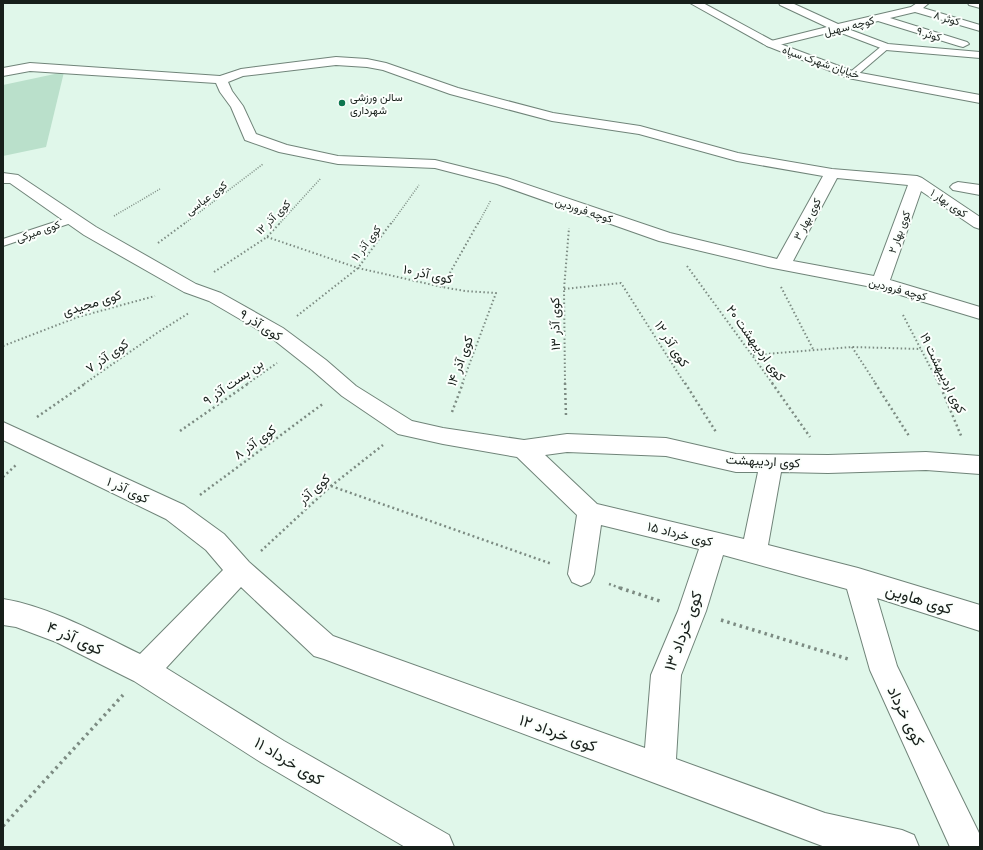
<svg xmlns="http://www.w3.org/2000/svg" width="983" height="850" viewBox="0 0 983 850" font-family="'Times New Roman',Vazirmatn,serif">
<rect width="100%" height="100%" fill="#e0f7ea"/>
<path fill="#bae0cb" d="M64,72l-18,75 -43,9v-71z"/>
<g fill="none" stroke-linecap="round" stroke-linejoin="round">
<g stroke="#708479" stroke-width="2">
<g id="lane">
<path d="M883,45h6l1,2 -35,30h-6l-1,-2 1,-2z"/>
<path d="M73,216l6,3 -2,2 -74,25v-7z"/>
</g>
</g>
<g stroke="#708479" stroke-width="2">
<g id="street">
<path d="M779,3h13l46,21 73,-17 6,-4h12l-6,5 57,17v6l-65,-19 -25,6 77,24 2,2 -6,3 -4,-1 -81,-25 -30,8 40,15 92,8v6l-94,-8 -50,-19 -65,16 -4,-1 -2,-2 2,-2 60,-15 -47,-22z"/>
<path d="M968,3h12v5l-11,-3z"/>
<path d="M336,57l31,2 19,4 72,25 95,25 87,13 98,27 94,16 85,7 5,2 58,39v12l-6,-2 -53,-36 -31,89 90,27v12l-103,-31 -109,-21 -109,-26 -162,-57 -62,-16 -97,-4 -59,-12 -34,-12 -14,-33 -11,-15 -4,-9 -186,-12 -27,5v-8l27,-5 190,13 21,-7zM336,65l31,2 16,3 67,24 102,27 87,13 98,27 86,15 -46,83 -107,-26 -163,-55 -72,-18 -97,-4 -51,-11 -31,-11 -13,-28 -11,-15 -4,-9 15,-6zM837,178l71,7 -34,91 -81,-15z"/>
<path d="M3,173l15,2 78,52 100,57 25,9 62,35 43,32 30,26 56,35 31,7 81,12 43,-6 99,4 70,16 92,1 98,-3 54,4v18l-54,-4 -98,3 -47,-1 -13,73 90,23 122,37v26l-103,-33 20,68 83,169v12h-30l-80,-177 -23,-81 -124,-34 -17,56 -25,64 -5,84 149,54 77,17 12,5 5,12h-94l-501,-188 -10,-3 -73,-69 -75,81 118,73 165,94 5,12h-49l-143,-84 -128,-82 -78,-39 -40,-15 -13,-2v-26c45,7 96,35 137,55l83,-84 -17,-20 -40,-31 -163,-79v-18l181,83 40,29 25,28 84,74 312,112 6,-73 27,-64 21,-62 -98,-24 -7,49 -4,8 -9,4 -9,-4 -4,-8 9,-59 -60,-58 -74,-13 -45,-10 -56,-38 -30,-26 -43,-34 -60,-35 -25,-9 -100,-57 -74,-52h-7zM567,452l99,4 70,16h22l-14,67 -147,-35 -52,-49z"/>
<path d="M958,182l22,3v10l-27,-5 -3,-3 3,-3z"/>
</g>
</g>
<g stroke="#708479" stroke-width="2">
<path id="secondary" d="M690,3h13l72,39 80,30 125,23v8l-132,-25 -81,-32z"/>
</g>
<g stroke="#7c8b82" stroke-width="1.5" stroke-dasharray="1 1.5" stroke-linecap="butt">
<path d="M114,216l46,-27"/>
<path d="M184,224l79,-60"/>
<path d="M279,224l42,-46"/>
<path d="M391,224l28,-39"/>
<path d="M478,224l13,-24"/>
</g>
<g stroke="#7c8b82" stroke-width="2" stroke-dasharray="1.5 2.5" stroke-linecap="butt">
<path d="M267,237l91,31 84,19 23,4 31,2 -34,91"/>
<path d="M158,243l27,-20"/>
<path d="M687,266l86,118"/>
<path d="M214,272l53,-35 13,-14"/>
<path d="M442,287l36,-64"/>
<path d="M781,287l32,62"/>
<path d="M564,289l57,-6 64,101"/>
<path d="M903,315l36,69"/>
<path d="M297,316l61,-48 33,-45"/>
<path d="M3,346l75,-29 77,-21"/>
<path d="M852,347l24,37"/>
<path d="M753,355l99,-8 69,2"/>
<path d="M84,384l73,-51 32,-20"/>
<path d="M247,384l30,-21"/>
<path d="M565,384l-1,-95 5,-61"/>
</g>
<g stroke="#7c8b82" stroke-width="2.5" stroke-dasharray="2 3" stroke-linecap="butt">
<path d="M565,383l1,33"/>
<path d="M685,383l31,49"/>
<path d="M772,383l38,54"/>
<path d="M875,383l34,53"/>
<path d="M939,383l23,55"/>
<path d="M452,412l11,-29"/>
<path d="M37,417l49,-34"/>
<path d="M180,431l69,-48"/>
<path d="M3,477l13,-12"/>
<path d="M331,486l221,78"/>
<path d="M200,495l124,-92"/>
<path d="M261,551l70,-65 52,-41"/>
<path d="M609,584l14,5"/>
</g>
<g stroke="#7c8b82" stroke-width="3.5" stroke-dasharray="2.5 4" stroke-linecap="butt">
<path d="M620,588l43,14"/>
<path d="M721,620l127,39"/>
<path d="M3,826l120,-131"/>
</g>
<use href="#lane" fill="#fff" fill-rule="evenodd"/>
<use href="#street" fill="#fff" fill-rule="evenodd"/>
<use href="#secondary" fill="#fff" fill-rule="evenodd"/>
</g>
<circle fill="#0d764f" stroke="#fbfffc" stroke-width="1.5" cx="342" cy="103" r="4"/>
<g text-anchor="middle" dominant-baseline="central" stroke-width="4" stroke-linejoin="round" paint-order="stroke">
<g font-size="11" fill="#171f1a" stroke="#fbfffc">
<text transform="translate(947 18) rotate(17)">کوثر ۸</text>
<text transform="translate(849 26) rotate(-14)">کوچه سهیل</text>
<text transform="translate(929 34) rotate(17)">کوثر ۹</text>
<text transform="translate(821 62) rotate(19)">خیابان شهرک سپاه</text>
<text transform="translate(206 198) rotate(-37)">کوی عباسی</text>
<text transform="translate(949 203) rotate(34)">کوی بهار ۱</text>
<text transform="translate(584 210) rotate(18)">کوچه فروردین</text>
<text transform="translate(273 217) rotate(-45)">کوی آذر ۱۲</text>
<text transform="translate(807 219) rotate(-62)">کوی بهار ۳</text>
<text transform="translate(38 231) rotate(-19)">کوی میرکی</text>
<text transform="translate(899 232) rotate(-70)">کوی بهار ۲</text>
<text transform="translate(366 243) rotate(-53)">کوی آذر ۱۱</text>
<text transform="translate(898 289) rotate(15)">کوچه فروردین</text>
</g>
<g font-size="11" fill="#171f1a" stroke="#fbfffc" text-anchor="start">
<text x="350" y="97">سالن ورزشی<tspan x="350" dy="13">شهرداری</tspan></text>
</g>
<g font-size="13" fill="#171f1a" stroke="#fbfffc">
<text transform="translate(428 274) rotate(12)">کوی آذر ۱۰</text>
<text transform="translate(92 303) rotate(-17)">کوی مجیدی</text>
<text transform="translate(555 324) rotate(-91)">کوی آذر ۱۳</text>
<text transform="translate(261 325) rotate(32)">کوی آذر ۹</text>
<text transform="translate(756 343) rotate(54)">کوی اردیبهشت ۲۰</text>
<text transform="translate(672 344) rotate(57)">کوی آذر ۱۲</text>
<text transform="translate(107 356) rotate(-35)">کوی آذر ۷</text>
<text transform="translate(460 361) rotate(-70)">کوی آذر ۱۴</text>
<text transform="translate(943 373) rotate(64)">کوی اردیبهشت ۱۹</text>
<text transform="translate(233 382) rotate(-35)">بن بست آذر ۹</text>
<text transform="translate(255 442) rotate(-36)">کوی آذر ۸</text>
<text transform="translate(763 461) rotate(3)">کوی اردیبهشت</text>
<text transform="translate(314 489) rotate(-42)">کوی آذر</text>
<text transform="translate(128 490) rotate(25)">کوی آذر ۱</text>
<text transform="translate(680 534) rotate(14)">کوی خرداد ۱۵</text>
</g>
<g font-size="16" fill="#171f1a" stroke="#fbfffc">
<text transform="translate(919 599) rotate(17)">کوی هاوین</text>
<text transform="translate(683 631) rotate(-70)">کوی خرداد ۱۳</text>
<text transform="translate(75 638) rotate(24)">کوی آذر ۴</text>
<text transform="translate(906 716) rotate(64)">کوی خرداد</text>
<text transform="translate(558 733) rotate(20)">کوی خرداد ۱۲</text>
<text transform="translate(289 761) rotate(31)">کوی خرداد ۱۱</text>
</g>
</g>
<rect width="983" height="850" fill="none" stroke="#171f1a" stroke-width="8"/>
</svg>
